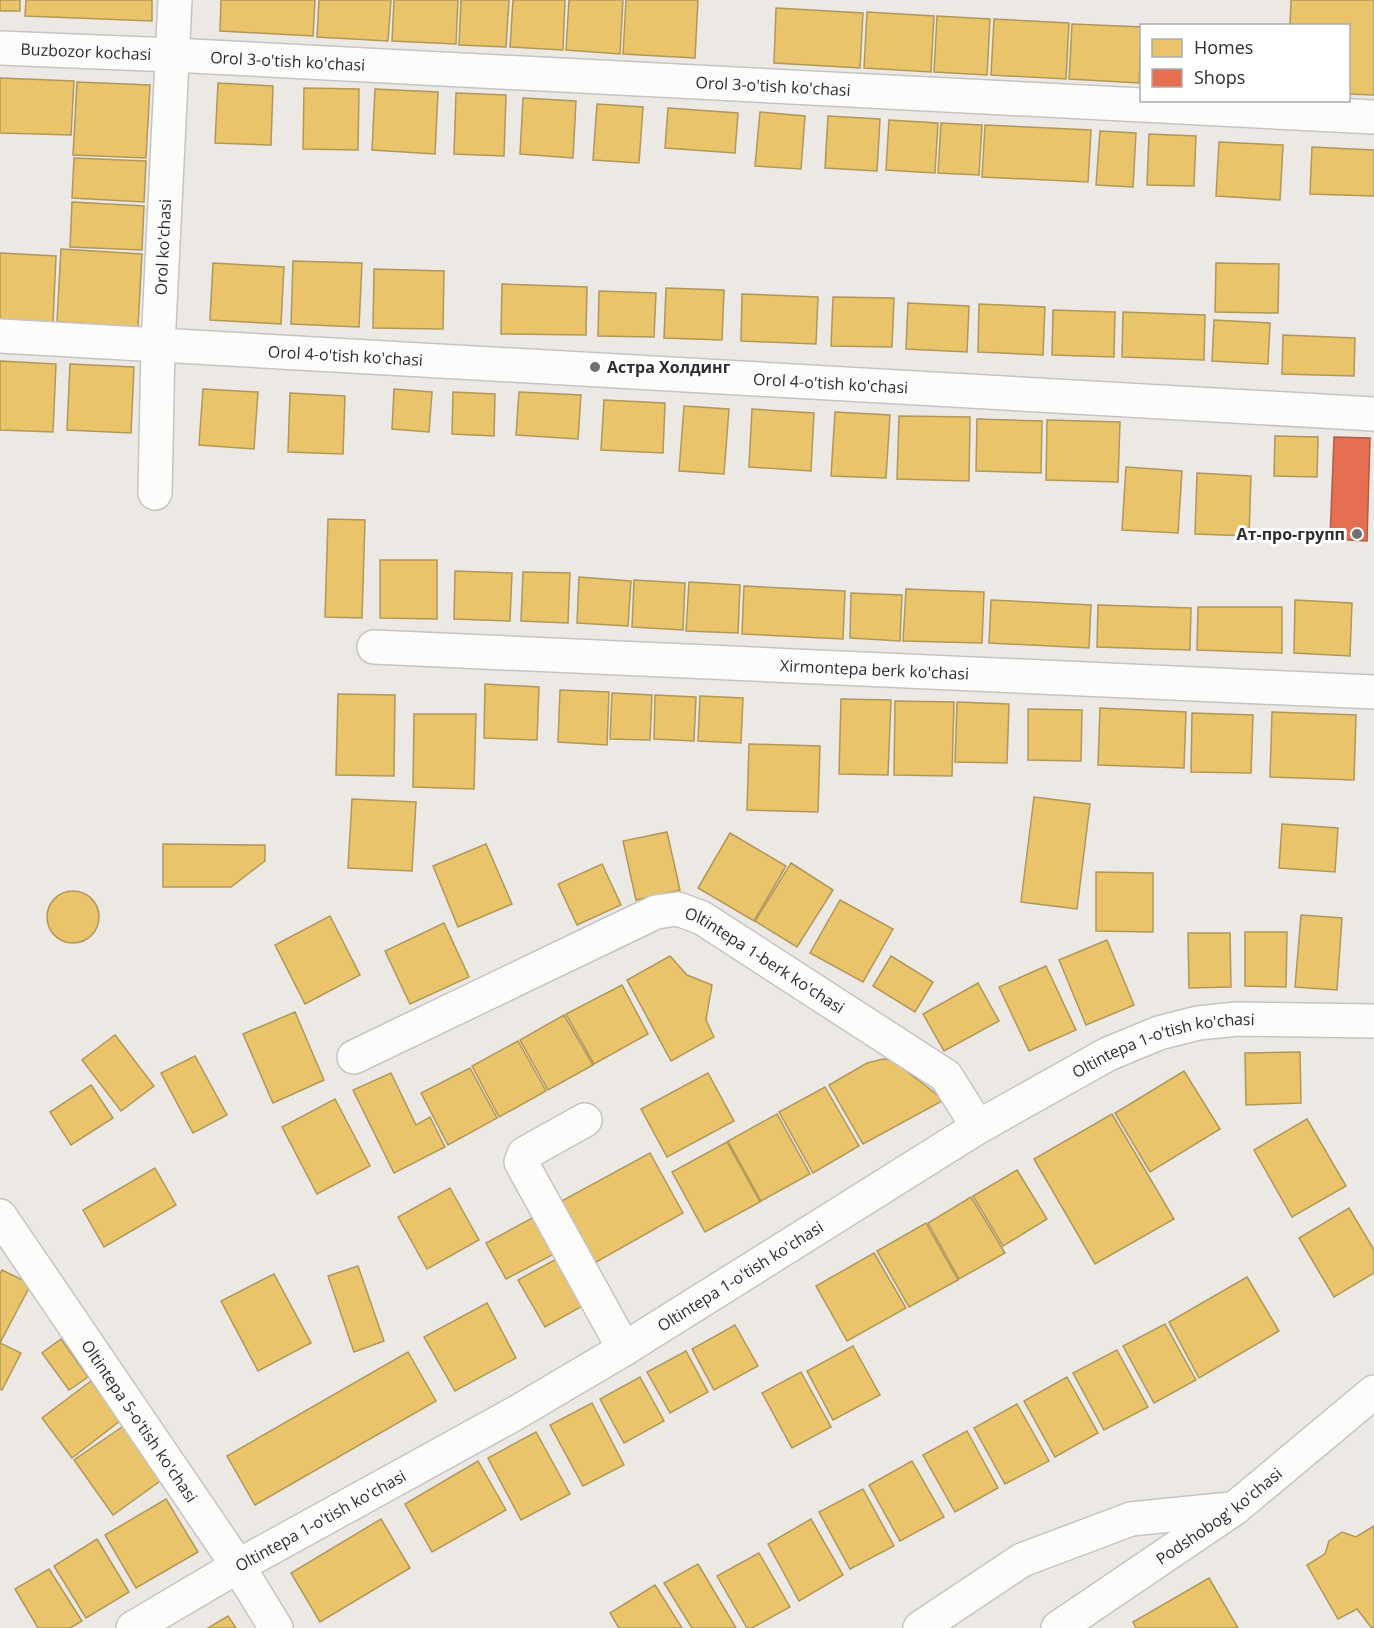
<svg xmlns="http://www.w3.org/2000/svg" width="1374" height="1628" viewBox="0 0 1374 1628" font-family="'Open Sans',sans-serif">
<rect width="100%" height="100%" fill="#ece8e4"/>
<g fill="#e9c46a" stroke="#b19758" stroke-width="1.5">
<rect x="0" y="0" width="20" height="11"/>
<path d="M26,0h126v21l-127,-5z"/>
<path d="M221,0h94l-2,36 -93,-5z"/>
<path d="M319,0h72l-3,41 -71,-4z"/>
<path d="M394,0h64l-2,44 -64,-3z"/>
<path d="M461,0h48l-3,47 -47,-2z"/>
<path d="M513,0h52l-2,50 -53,-3z"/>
<path d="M569,0h54l-3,54 -54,-4z"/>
<path d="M626,0h72l-3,58 -72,-4z"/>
<path d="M1291,0h83v95l-26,-1v-68h-58z"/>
<path d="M776,8l87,5 -3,55 -86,-5z"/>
<path d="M867,12l67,4 -3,56 -67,-4z"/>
<path d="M937,16l53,3 -3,56 -53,-3z"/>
<path d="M994,19l75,4 -3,56 -75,-4z"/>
<path d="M1072,24l70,3 -3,56 -70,-4z"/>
<path d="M0,78l74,3 -3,54 -71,-2z"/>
<path d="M77,82l73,3 -4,73 -73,-3z"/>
<path d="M218,83l55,3 -2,59 -56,-2z"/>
<path d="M304,88l55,1 -1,61 -55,-1z"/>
<path d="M375,89l63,3 -3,62 -63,-4z"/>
<path d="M456,93l50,2 -2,61 -50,-2z"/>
<path d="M523,98l53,3 -3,57 -53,-4z"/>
<path d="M597,104l46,3 -4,56 -46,-3z"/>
<path d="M668,108l70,5 -3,40 -70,-5z"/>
<path d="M760,112l45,4 -4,53 -46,-3z"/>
<path d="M828,116l52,3 -3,52 -52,-3z"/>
<path d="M889,120l49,3 -3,50 -49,-3z"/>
<path d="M941,123l41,2 -3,50 -41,-2z"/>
<path d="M985,125l106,5 -3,52 -106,-5z"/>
<path d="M1100,131l36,2 -3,54 -37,-2z"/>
<path d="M1149,134l47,2 -2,50 -47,-1z"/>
<path d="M1219,142l64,3 -3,55 -64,-4z"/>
<path d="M1312,147l62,3v46l-64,-2z"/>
<path d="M74,158l72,3 -2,41 -72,-4z"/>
<path d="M72,202l72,4 -2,44 -72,-3z"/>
<path d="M61,249l81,5 -4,73 -81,-5z"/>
<path d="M0,253l56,3 -3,67 -53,-3z"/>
<path d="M293,261l69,2 -3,64 -68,-3z"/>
<path d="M213,263l71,4 -3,57 -71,-4z"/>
<path d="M1216,263l63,1 -1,49 -63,-1z"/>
<path d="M374,269l70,2 -1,58 -70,-1z"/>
<path d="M502,284l85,3 -1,48 -85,-1z"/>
<path d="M666,288l58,2 -2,50 -58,-2z"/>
<path d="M599,291l57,2 -2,44 -56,-1z"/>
<path d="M742,294l76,3 -2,47 -75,-3z"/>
<path d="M833,297l61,1 -2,49 -61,-1z"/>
<path d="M908,303l61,3 -2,46 -61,-3z"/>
<path d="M979,304l66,3 -2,48 -65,-3z"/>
<path d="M1053,310l62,2 -1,45 -62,-2z"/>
<path d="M1123,312l82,3 -1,45 -82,-3z"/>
<path d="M1214,320l56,3 -2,41 -56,-3z"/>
<path d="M1283,335l72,3 -1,38 -72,-2z"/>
<path d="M0,361l56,3 -3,68 -53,-2z"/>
<path d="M70,364l64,3 -3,66 -64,-3z"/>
<path d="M203,389l55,3 -4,57 -55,-4z"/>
<path d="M394,389l38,3 -3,40 -37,-3z"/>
<path d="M453,392l42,2 -1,42 -42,-2z"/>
<path d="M519,392l62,3 -3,44 -62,-4z"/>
<path d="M290,393l55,3 -2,58 -55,-2z"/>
<path d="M604,400l61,3 -2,50 -62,-3z"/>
<path d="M684,406l45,3 -5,65 -45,-3z"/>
<path d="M752,409l62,4 -3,58 -62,-4z"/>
<path d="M835,412l55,3 -4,63 -55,-2z"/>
<path d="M899,416l71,1 -1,64 -72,-2z"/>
<path d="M977,419l65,2 -1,52 -65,-2z"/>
<path d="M1047,420l73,2 -2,60 -72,-2z"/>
<path d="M1275,436l43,1 -1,40 -43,-1z"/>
<path d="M1126,467l56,4 -4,62 -56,-3z"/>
<path d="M1197,473l54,3 -2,60 -54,-2z"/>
<path d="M328,519l37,1 -3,98 -37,-1z"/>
<path d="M380,560h57v59l-57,-1z"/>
<path d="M455,571l57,2 -2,48 -56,-2z"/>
<path d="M523,572l47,1 -2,50 -47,-2z"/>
<path d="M579,577l52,4 -3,45 -51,-3z"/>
<path d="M634,580l51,3 -2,47 -51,-3z"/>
<path d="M689,582l51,3 -2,48 -52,-2z"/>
<path d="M744,586l101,5 -2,48 -101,-5z"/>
<path d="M906,589l78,3 -2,51 -79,-2z"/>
<path d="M851,593l51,2 -2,46 -50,-3z"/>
<path d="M991,600l100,5 -2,43 -100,-5z"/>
<path d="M1295,600l57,3 -2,53 -56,-3z"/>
<path d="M1098,605l93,3 -1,42 -93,-3z"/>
<path d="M1198,607h84v46l-85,-3z"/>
<path d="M485,684l54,3 -2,53 -53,-2z"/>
<path d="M560,690l49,2 -2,53 -49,-3z"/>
<path d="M612,693l40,2 -2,45 -40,-1z"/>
<path d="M338,694l57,1 -1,81 -58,-1z"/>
<path d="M655,695l41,2 -2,44 -40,-2z"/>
<path d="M700,696l43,2 -2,45 -43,-2z"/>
<path d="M841,699l50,1 -3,75 -49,-1z"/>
<path d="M895,701l59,1 -2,74 -58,-1z"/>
<path d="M957,702l52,2 -2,59 -52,-1z"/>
<path d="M1100,708l86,4 -2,56 -86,-3z"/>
<path d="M1028,709l54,1 -1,51 -53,-1z"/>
<path d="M1272,712l84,3 -2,65 -84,-3z"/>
<path d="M1192,713l61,2 -2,58 -60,-1z"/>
<path d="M414,714h62l-2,75 -61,-2z"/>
<path d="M749,744l71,2 -2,66 -71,-2z"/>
<path d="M1034,797l56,7 -13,105 -56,-7z"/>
<path d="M352,799l64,3 -4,69 -64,-3z"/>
<path d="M1282,824l56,4 -3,44 -56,-4z"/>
<path d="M667,832l13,58 -44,10 -13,-59z"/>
<path d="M730,833l56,33 -32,55 -56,-33z"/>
<path d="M163,844l102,1v16l-34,26h-68z"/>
<path d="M486,844l26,60 -54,23 -25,-61z"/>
<path d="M791,863l42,27 -36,57 -42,-26z"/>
<path d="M602,864l19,41 -44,20 -19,-41z"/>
<path d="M1096,872l57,1v59l-57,-1z"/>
<circle cx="73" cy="917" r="26"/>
<path d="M840,900l53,29 -30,53 -53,-29z"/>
<path d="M1301,915l41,3 -5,72 -42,-3z"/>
<path d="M330,916l30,59 -55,29 -30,-59z"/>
<path d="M444,923l25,54 -59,27 -25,-53z"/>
<path d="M1245,932h42l-1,55 -41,-1z"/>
<path d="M1188,933h42l1,54 -42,1z"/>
<path d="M1107,940l27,65 -48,20 -27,-65z"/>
<path d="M670,956l17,19 25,10 -6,35 8,17 -43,24 -44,-81z"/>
<path d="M891,956l42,26 -18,30 -42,-26z"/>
<path d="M1046,966l30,64 -47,21 -30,-64z"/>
<path d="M978,983l21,38 -55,30 -21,-37z"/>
<path d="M622,985l26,49 -54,30 -28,-50z"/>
<path d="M295,1012l29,68 -51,23 -30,-69z"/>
<path d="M564,1015l29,50 -45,25 -28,-50z"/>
<path d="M115,1035l39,51 -33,25 -39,-51z"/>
<path d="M518,1041l28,50 -47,26 -27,-51z"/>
<path d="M1300,1052l1,51 -55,2 -1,-52z"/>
<path d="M195,1056l32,59 -34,18 -32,-60z"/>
<path d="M883,1059l9,1 52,40 -81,44 -34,-59 38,-22z"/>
<path d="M470,1068l27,50 -49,27 -27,-52z"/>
<path d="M1184,1071l36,58 -70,43 -35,-59z"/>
<path d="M391,1073l25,52 14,-8 15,30 -51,26 -41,-83z"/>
<path d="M708,1073l26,48 -67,36 -26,-48z"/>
<path d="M91,1085l22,33 -42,27 -21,-33z"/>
<path d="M825,1087l34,59 -46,27 -34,-61z"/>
<path d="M335,1099l35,67 -53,28 -35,-67z"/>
<path d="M777,1114l33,60 -49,27 -33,-60z"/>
<path d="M1112,1114l62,105 -79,45 -61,-105z"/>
<path d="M1307,1119l39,67 -54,31 -38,-67z"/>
<path d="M727,1142l33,60 -55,30 -33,-60z"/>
<path d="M650,1153l33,60 -92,52 -33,-62z"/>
<path d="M155,1168l21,37 -72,42 -21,-37z"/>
<path d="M1017,1170l30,49 -44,27 -30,-50z"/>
<path d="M450,1188l29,52 -52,29 -29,-52z"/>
<path d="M971,1197l34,56 -46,26 -31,-56z"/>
<path d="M1349,1208l25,42v23l-40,24 -35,-59z"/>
<path d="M536,1216l20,37 -50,26 -20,-36z"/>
<path d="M926,1223l32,57 -49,27 -32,-56z"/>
<path d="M874,1253l32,55 -59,33 -31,-55z"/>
<path d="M560,1257l26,47 -41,23 -27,-47z"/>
<path d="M358,1266l26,75 -30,11 -26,-76z"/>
<path d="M2,1270l29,14 -31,59 21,10 -19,37 -2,-1v-115z"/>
<path d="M274,1274l37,69 -53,28 -37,-70z"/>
<path d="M1247,1277l32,54 -80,47 -30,-56z"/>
<path d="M487,1303l29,55 -61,33 -31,-54z"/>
<path d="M1165,1324l31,56 -42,23 -31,-57z"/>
<path d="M735,1325l23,41 -44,24 -22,-41z"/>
<path d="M61,1339l27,38 -19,13 -27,-37z"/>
<path d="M853,1346l27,49 -47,25 -26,-49z"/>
<path d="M1117,1350l31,57 -44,23 -31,-57z"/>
<path d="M686,1351l22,41 -38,21 -23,-41z"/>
<path d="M408,1352l28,49 -181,104 -28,-49z"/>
<path d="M801,1372l30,55 -39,21 -30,-55z"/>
<path d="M640,1377l24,44 -40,22 -24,-44z"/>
<path d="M1067,1377l31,56 -43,24 -31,-56z"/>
<path d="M91,1381l30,39 -49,38 -30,-40z"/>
<path d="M592,1403l32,62 -41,21 -33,-61z"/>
<path d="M1017,1404l32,57 -44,23 -31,-56z"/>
<path d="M125,1425l38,54 -50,36 -39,-55z"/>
<path d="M967,1431l31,57 -43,24 -32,-57z"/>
<path d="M536,1432l34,62 -49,26 -33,-62z"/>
<path d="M478,1461l28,49 -74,42 -27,-48z"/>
<path d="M912,1461l32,56 -44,24 -31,-56z"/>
<path d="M863,1489l31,57 -44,23 -31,-57z"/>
<path d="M166,1499l32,53 -62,36 -31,-53z"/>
<path d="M381,1519l29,49 -90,54 -29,-49z"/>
<path d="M811,1519l32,56 -44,26 -31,-57z"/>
<path d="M1374,1526v102l-3,-1 -14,-18 -19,10 -31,-54 18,-11 4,-13 13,-9 14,5z"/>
<path d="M97,1539l32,53 -43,26 -32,-52z"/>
<path d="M759,1553l31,54 -38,21h-5l-30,-52z"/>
<path d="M698,1564l38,64h-44l-26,-42 -2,-3z"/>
<path d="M49,1569l33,52 -12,7h-32l-23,-39z"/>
<path d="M1209,1578l29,50h-102l-3,-6z"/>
<path d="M655,1585l27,43h-63l-9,-15z"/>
<path d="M228,1616l8,12h-28z"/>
</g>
<path fill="#e76f51" stroke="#b05c46" stroke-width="1.5" d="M1334,437l36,1 -3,103 -37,-2z"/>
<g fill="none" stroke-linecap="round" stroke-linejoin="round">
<g stroke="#c5c4c5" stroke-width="36">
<g id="minor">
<path id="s1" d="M0,48l172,7 1202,62"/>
<path id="s2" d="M0,336l1374,78"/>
<path id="s3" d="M155,493l3,-148 17,-345"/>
<path id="s4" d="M374,647l1000,45"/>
<path id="s5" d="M354,1057l302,-145 22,-3 24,9 244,158 32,51"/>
<path d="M585,1120l-61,34 -3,8 103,187"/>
<path id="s6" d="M0,1216l238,350 38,62"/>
<path id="s7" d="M133,1628l105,-62 276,-152 110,-65 354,-222 130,-73 51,-21 39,-10 39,-4 137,2"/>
<path d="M920,1628l102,-68 109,-41 99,-10"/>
<path id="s8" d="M1058,1628l177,-120 139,-116"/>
</g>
</g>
<use href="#minor" stroke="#fcfcfb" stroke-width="33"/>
</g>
<g fill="#706f6e" stroke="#fff" stroke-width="2">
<circle cx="595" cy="367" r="6"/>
<circle cx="1357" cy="534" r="6"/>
</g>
<g text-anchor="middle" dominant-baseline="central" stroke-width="6" stroke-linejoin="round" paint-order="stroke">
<g font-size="16" fill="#2e2e2e" stroke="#fff">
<text stroke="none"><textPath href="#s1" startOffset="86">Buzbozor kochasi</textPath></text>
<text stroke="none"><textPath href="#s1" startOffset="288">Orol 3-o'tish ko'chasi</textPath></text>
<text stroke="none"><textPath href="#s1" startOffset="774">Orol 3-o'tish ko'chasi</textPath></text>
<text stroke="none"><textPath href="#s3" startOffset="246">Orol ko'chasi</textPath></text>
<text stroke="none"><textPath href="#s2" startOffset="346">Orol 4-o'tish ko'chasi</textPath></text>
<text stroke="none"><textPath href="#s2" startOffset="832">Orol 4-o'tish ko'chasi</textPath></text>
<text stroke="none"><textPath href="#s4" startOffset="501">Xirmontepa berk ko'chasi</textPath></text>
<text stroke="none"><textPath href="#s5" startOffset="458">Oltintepa 1-berk ko'chasi</textPath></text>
<text stroke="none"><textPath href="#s7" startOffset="1188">Oltintepa 1-o'tish ko'chasi</textPath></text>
<text stroke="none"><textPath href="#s7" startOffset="702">Oltintepa 1-o'tish ko'chasi</textPath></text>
<text stroke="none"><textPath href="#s6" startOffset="248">Oltintepa 5-o'tish ko'chasi</textPath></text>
<text stroke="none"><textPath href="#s8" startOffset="196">Podshobog' ko'chasi</textPath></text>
<text stroke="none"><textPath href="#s7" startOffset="216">Oltintepa 1-o'tish ko'chasi</textPath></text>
</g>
<g font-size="16" font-weight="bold" fill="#2e2e2e" stroke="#fff" text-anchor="start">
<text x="607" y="367">Астра Холдинг</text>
<text x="1345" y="534" text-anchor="end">Ат-про-групп</text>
</g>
</g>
<rect x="1140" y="24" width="210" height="78" fill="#ffffff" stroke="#ababab" stroke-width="1.5"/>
<rect x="1152" y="39" width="30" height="18" fill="#e9c46a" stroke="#ababab" stroke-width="1.5"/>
<text x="1194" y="54" font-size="18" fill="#2e2e2e">Homes</text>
<rect x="1152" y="69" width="30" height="18" fill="#e76f51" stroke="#ababab" stroke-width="1.5"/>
<text x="1194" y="84" font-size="18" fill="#2e2e2e">Shops</text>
</svg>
